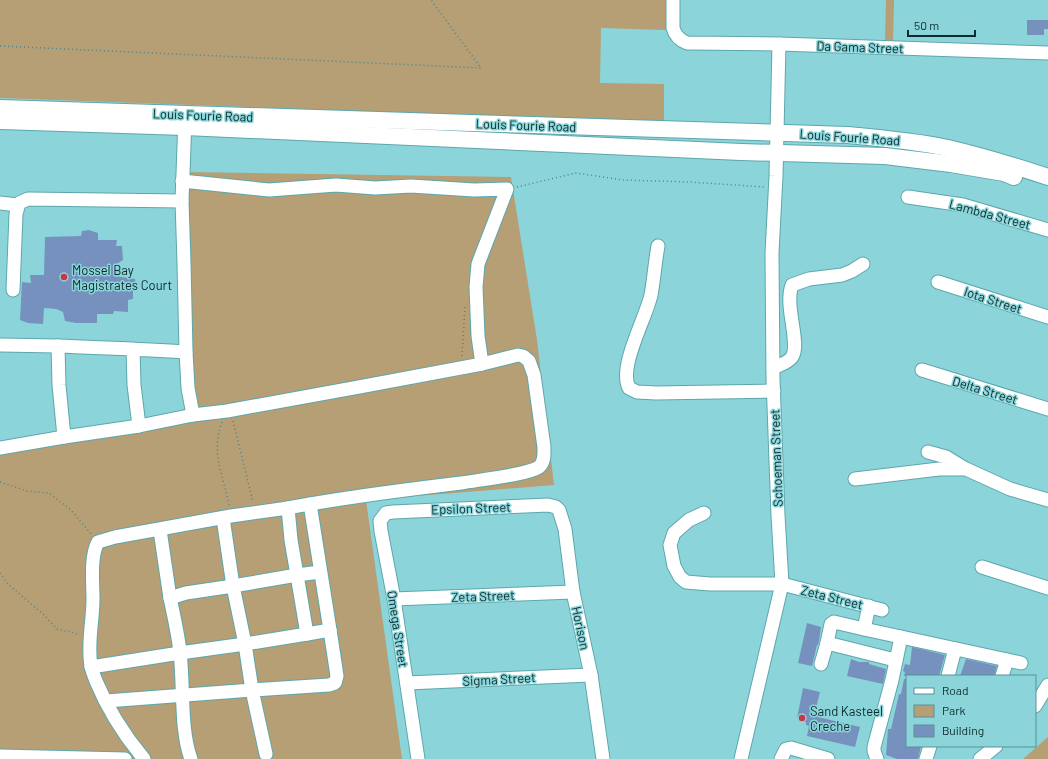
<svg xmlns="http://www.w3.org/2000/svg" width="1048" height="759" viewBox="0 0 1048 759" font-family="Barlow,sans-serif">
<rect width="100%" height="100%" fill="#8bd5da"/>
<g fill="#b69e75">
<path d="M0,0h667l-1,30 -65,-2 -1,55 64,1v38l-664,-24z"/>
<path d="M886,0h8l-1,41 -8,-1z"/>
<path d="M183,172l328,5 26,163 17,145 -188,15 36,259h-402v-306l194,-33 -3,-144z"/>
<path d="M1048,737v22h-25z"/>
</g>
<g fill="#7791be">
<path d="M1027,20h21v9h-4v6h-17z"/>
<path d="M89,230l9,3v7h19l-1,6h6l1,14 -8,5v11l20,3 2,12h-4v8l-5,1v12l-14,-1 -1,3h-16v9h-21l-11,-2 -2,-9 -7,-3 -12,-1 -1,16 -15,-1 -8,-3 2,-38 9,1 -1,-8h14l1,-38 36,-1 1,-5z"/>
<path d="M807,623l14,4 -2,14 -1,4h-1l-5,21 -14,-3z"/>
<path d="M912,647l33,8 -6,21h-35l1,-4 -2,-1 2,-7 5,1z"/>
<path d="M851,659l8,3h10v2l17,5 -3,15 -36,-8z"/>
<path d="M966,659l31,7 -3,10h-34z"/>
<path d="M904,679h3v67h14l-3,13h-21l-11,-4 2,-26h3l8,-35h2z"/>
<path d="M803,688l17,4 -5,20 4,1 -1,4 42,10 -5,20 -48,-11 2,-10 -3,-1v-3l-5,-1 1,-2 -5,-1z"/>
</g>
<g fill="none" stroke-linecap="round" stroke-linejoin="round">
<g stroke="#5da7ac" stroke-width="15">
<g id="minor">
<path d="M673,0v28c2,7 6,12 14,15l92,1 269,9"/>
<path d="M182,181l87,9 67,-5 39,3 36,-2 63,4 33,-1 -29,75 -2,23 2,49 4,28"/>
<path d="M908,197l55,8 85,25"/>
<path d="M182,201l2,62 2,89 2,36 5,27 34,-4 132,-24 123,-23 36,-9 5,1 6,5 5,14 10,72c0,7 1,15 -5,20 -12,8 -62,13 -78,16 -58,7 -116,14 -173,25"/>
<path d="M0,203l17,2"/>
<path d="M658,246c-3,16 -4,33 -7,49 -5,23 -33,72 -22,93l8,4 19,1 118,-2"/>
<path d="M938,282l110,35"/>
<path d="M13,290l3,-76 3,-11 9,-4 154,2 3,-83"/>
<path d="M0,345l58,1"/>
<path d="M133,349l1,36 5,41 -75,11 -5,-52 -1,-39c43,2 85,3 128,6"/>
<path d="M773,368c6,-3 15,-5 19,-11 9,-13 -8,-51 0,-72l17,-6 33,-4 10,-4 11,-7"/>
<path d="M922,370l126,39"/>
<path d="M139,426l54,-11"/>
<path d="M0,448l64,-11"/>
<path d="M928,452l18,5 18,11"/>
<path d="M855,479l84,-10h27l44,20 38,11"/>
<path d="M310,504l20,126 -23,4 -10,-59 23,-3"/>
<path d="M704,513l-15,7 -15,13 -4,12 4,21 6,11 6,5 24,2h72l100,26"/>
<path d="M160,530l10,68"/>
<path d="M982,567l66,21"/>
<path d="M394,599l179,-7"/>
<path d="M864,629l5,-23"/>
<path d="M895,660l-68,-17 4,-19 3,-2 30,7 157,34"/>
<path d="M821,664l6,-21"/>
<path d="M91,667l89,-14 65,-9 -12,-58 -47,7 -16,5c4,18 8,36 10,54 4,33 0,78 11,107"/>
<path d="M948,676l7,-27"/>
<path d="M1002,676l5,-16"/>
<path d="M407,683l184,-8"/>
<path d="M106,701l146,-11 -7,-46 62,-10"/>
<path d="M1035,706l13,-21"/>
<path d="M266,754l-14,-64 77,-5 6,-2 2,-7 -7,-46"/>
<path d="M0,756l125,3"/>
<path d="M144,759c-20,-24 -36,-49 -48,-78 -2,-5 -4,-10 -5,-15 -4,-22 2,-45 2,-67 0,-16 -3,-43 5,-57l17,-5 116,-21 57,-8 3,32 6,35 -64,11 -10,-68"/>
<path d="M418,759l-24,-160 -13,-68 -1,-10 6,-8 7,-1 155,-7 8,2 3,3 6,19 8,63 18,83 12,84"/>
<path d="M741,759l41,-175 -4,-69 -5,-136 -1,-126 4,-77 3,-132"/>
<path d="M781,759l5,-10 5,-1 37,11"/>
<path d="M877,759l-3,-8v-4l18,-67 9,-43"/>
<path d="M926,759l4,-13"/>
<path d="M980,759l16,-13"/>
</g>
</g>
<g stroke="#5da7ac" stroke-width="18">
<g id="major">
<path d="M0,108l848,27c33,3 67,6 100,13 34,8 67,18 100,29"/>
<path d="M0,121l185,6 556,25 144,4 66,8 53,9 10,4"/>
</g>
</g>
<g stroke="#4e8487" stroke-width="1.5" stroke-dasharray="1 3" stroke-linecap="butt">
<path d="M0,46l481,22 -50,-68"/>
<path d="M517,187l59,-14 47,7 66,2 76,5"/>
<path d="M462,356l3,-50"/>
<path d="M233,421l20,81"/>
<path d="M222,422c-12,31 2,54 7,84"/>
<path d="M0,482l27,9 22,2 22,17 20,24"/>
<path d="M0,573l8,11 36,31 13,14 18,4 5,2"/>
</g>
<use href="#minor" stroke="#fff" stroke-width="13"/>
<use href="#major" stroke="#fff" stroke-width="16"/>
</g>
<g fill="#c83844" stroke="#8bd5da" stroke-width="1.5">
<circle cx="64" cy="277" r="4"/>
<circle cx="802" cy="718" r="4"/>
</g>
<g text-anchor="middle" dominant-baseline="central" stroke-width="3" stroke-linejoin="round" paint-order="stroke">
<g font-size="13" fill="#0c2c2e" stroke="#8bd5da">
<text transform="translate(860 47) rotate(2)">Da Gama Street</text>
<text transform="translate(203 115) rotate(2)">Louis Fourie Road</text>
<text transform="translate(526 125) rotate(2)">Louis Fourie Road</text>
<text transform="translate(850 137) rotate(4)">Louis Fourie Road</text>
<text transform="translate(990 214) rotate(15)">Lambda Street</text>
<text transform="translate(993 300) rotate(18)">Iota Street</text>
<text transform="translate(985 390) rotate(17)">Delta Street</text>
<text transform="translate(776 458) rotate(-92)">Schoeman Street</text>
<text transform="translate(471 508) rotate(-2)">Epsilon Street</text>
<text transform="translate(483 596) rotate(-2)">Zeta Street</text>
<text transform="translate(832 597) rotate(14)">Zeta Street</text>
<text transform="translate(581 628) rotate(78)">Horison</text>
<text transform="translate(398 629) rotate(81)">Omega Street</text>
<text transform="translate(499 679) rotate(-3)">Sigma Street</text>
</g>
<g font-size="13" fill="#0c2c2e" stroke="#8bd5da" text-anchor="start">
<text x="72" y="270">Mossel Bay<tspan x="72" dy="15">Magistrates Court</tspan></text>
<text x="810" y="711">Sand Kasteel<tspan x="810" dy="15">Creche</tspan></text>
</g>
</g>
<rect x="906" y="675" width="130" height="72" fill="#8bd5da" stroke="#589195"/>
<rect x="914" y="688" width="20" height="6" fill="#ffffff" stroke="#589195"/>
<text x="942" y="695" font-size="12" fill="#0c2c2e">Road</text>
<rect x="914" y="705" width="20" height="12" fill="#b69e75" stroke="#589195"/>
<text x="942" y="715" font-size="12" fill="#0c2c2e">Park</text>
<rect x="914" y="725" width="20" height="12" fill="#7791be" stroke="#589195"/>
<text x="942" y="735" font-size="12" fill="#0c2c2e">Building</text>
<path d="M908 30v6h67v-6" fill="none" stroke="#0c2c2e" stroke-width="2"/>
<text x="914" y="30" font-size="12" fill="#0c2c2e" stroke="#8bd5da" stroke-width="3" paint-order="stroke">50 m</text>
</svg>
